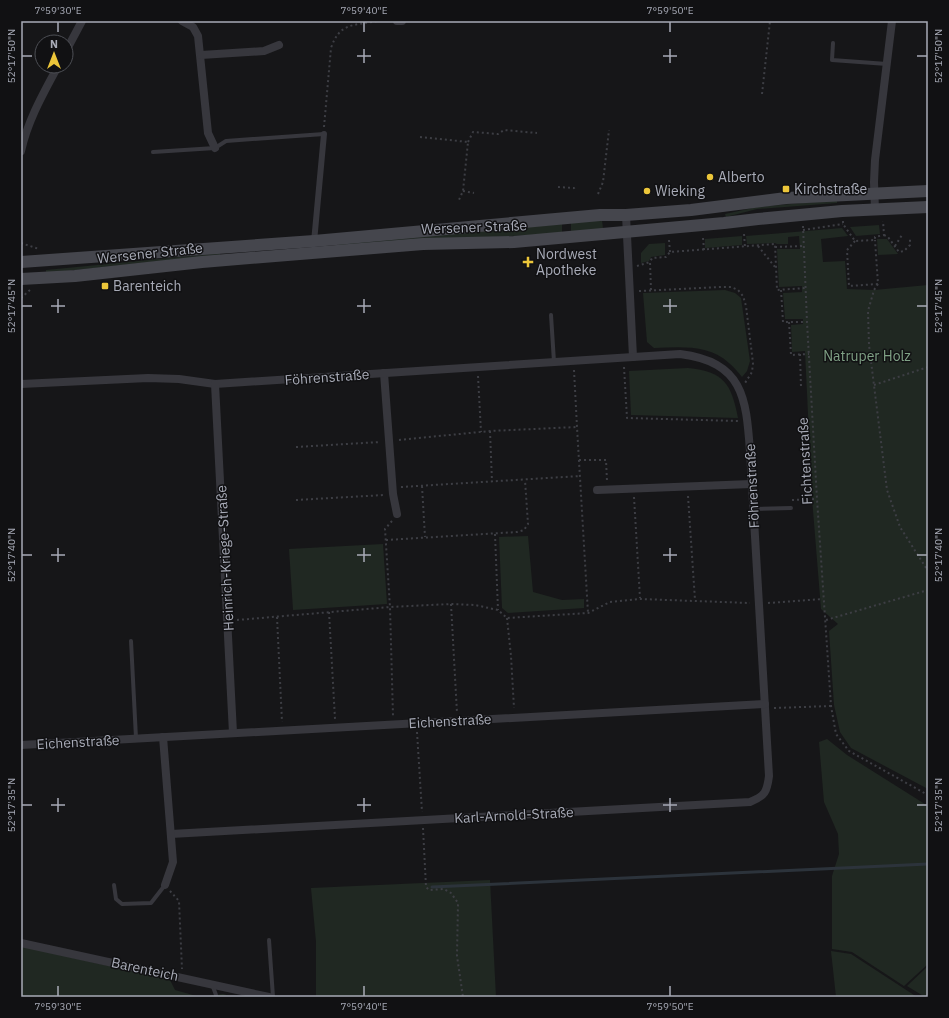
<svg xmlns="http://www.w3.org/2000/svg" width="949" height="1018" viewBox="0 0 949 1018" font-family="'IBM Plex Sans',sans-serif">
<rect width="100%" height="100%" fill="#161618"/>
<g fill="#202822">
<path d="M837,200v3l-80,6 -31,8 -1,-3 32,-7z"/>
<path d="M602,220l1,9 -32,3v-9z"/>
<path d="M562,224v9l-224,13v-2z"/>
<path d="M879,225l1,9 -24,2 -6,-9z"/>
<path d="M842,228l6,8 -27,3 2,23 22,-1 2,28 27,1 54,-5v504l-77,-41 -11,-16 -6,-27 -5,-74 9,-7 -17,-15 -9,-111 -7,-147 -13,1 -1,-27 12,-1v-5h-18l-2,-26 19,-1v-6l-23,1 -2,-38h23l-1,-13 -11,1v7h-11l-2,-1 -28,1 -1,-8z"/>
<path d="M742,236v9l-37,3v-9z"/>
<path d="M877,239h10l11,15 -20,1z"/>
<path d="M665,243v12l-14,2 -2,4 -8,2v-10l8,-9z"/>
<path d="M220,253v2l-174,18v-3z"/>
<path d="M725,290l10,3 6,5 9,63 -3,10 -5,6c-4,-5 -8,-10 -13,-14 -20,-19 -49,-16 -75,-15l-7,-6 -4,-49z"/>
<path d="M688,368c36,4 43,15 50,50l-107,-3 -2,-44z"/>
<path d="M528,536l5,56 29,8 22,-1v9l-76,5 -6,-5 -3,-71z"/>
<path d="M383,544l4,60 -94,6 -4,-61z"/>
<path d="M827,739l20,16 81,51v158l-24,22 -52,-34 -20,-3v-73l7,-22 -1,-20 -14,-32 -5,-60z"/>
<path d="M490,880l6,117h-180v-55l-5,-54z"/>
<path d="M21,946l149,34 5,10 25,7 23,-3 11,3h-213z"/>
<path d="M831,951l20,3 66,43h-81z"/>
<path d="M928,966v31h-3l-18,-11z"/>
</g>
<g fill="none" stroke-linecap="round" stroke-linejoin="round">
<path stroke="#2c333b" stroke-width="3" d="M432,887l496,-23"/>
<g stroke="#3d3e44" stroke-width="2" stroke-dasharray="2 3" stroke-linecap="butt">
<path d="M762,94l8,-73"/>
<path d="M324,127l7,-79c9,-26 22,-22 46,-27"/>
<path d="M420,137l48,5 -5,49 -5,11"/>
<path d="M468,142l5,-10 25,2 6,-4 33,3"/>
<path d="M558,187l16,1 1,3"/>
<path d="M463,191l11,2"/>
<path d="M598,194l5,-12 6,-52"/>
<path d="M843,221v3l12,17 20,-1v-3l9,-2 -1,-14"/>
<path d="M803,226l4,96 10,177 14,207 5,28 13,17 79,44"/>
<path d="M803,230l40,-6"/>
<path d="M744,234l1,13"/>
<path d="M884,235l4,2 11,15 5,-1 6,-6v-7"/>
<path d="M703,238l1,12"/>
<path d="M669,240l1,12"/>
<path d="M855,241l-8,9 2,36 29,-2 -3,-44"/>
<path d="M21,243l18,6"/>
<path d="M758,246l17,21"/>
<path d="M895,246l7,-11"/>
<path d="M775,247l28,-1"/>
<path d="M637,266l13,-4"/>
<path d="M878,284l-4,6 -6,21 1,34 18,145 13,37 28,44"/>
<path d="M651,290l-1,-28 2,-4 14,-1 4,-5 105,-8 2,46 28,-2"/>
<path d="M781,290l2,32h24"/>
<path d="M639,291l82,-4h10l7,3 5,6 3,10 7,57 -1,9 -7,11"/>
<path d="M21,298l9,-8"/>
<path d="M789,322l2,33 18,-1"/>
<path d="M800,354l1,33"/>
<path d="M624,367l3,51 112,3"/>
<path d="M574,370l3,57 11,186"/>
<path d="M478,376l3,56"/>
<path d="M874,385l54,-18"/>
<path d="M490,431l2,51"/>
<path d="M399,440l91,-9 87,-4"/>
<path d="M296,447l84,-5"/>
<path d="M579,460h27l1,21"/>
<path d="M422,486l3,51"/>
<path d="M401,487l179,-11"/>
<path d="M688,496l7,104"/>
<path d="M634,497l6,101"/>
<path d="M296,500l88,-5"/>
<path d="M792,500l25,-1"/>
<path d="M392,521l-7,8 5,78 3,109"/>
<path d="M495,534l3,76"/>
<path d="M386,540l131,-8 7,-2 4,-6 -3,-44"/>
<path d="M768,603l55,-4"/>
<path d="M451,604l6,109"/>
<path d="M329,612l6,107"/>
<path d="M277,617l5,105"/>
<path d="M507,618l4,38 3,52"/>
<path d="M237,620l153,-13 61,-3 24,1 23,5 9,8 81,-5 22,-11 30,-3 110,4"/>
<path d="M826,620l102,-30"/>
<path d="M774,708l57,-2"/>
<path d="M417,732l5,80"/>
<path d="M423,828l3,59 3,3 15,-1 7,4 7,10 -1,53 6,41"/>
<path d="M170,891l9,10 3,68"/>
</g>
<g stroke="#37373d" stroke-width="4">
<path d="M833,43l-1,17 55,4"/>
<path d="M153,152l62,-4 11,-7 98,-7"/>
<path d="M551,315l3,47"/>
<path d="M753,509l38,-1"/>
<path d="M131,641l5,97"/>
<path d="M114,885l2,14 6,5 29,-1 14,-18"/>
<path d="M269,940l4,57"/>
<path d="M212,984l4,11"/>
</g>
<path stroke="#37373d" stroke-width="6" d="M314,242l10,-108"/>
<g stroke="#37373d" stroke-width="8">
<path d="M182,21l11,6 5,9 10,97 7,15"/>
<path d="M397,21h5"/>
<path d="M66,51l16,-30"/>
<path d="M201,55l63,-4 15,-6"/>
<path d="M21,151c7,-31 22,-57 37,-85"/>
<path d="M875,210l-1,-28 1,-22 17,-139"/>
<path d="M626,215l7,142"/>
<path d="M384,373l9,121 4,20"/>
<path d="M21,384l127,-6 31,1 36,5 465,-30c63,8 66,43 70,97l19,325c-2,16 -4,20 -19,26l-579,32"/>
<path d="M215,384l18,349"/>
<path d="M597,490l154,-6"/>
<path d="M163,737l10,125 -8,23"/>
<path d="M21,745l744,-41"/>
<path d="M21,943l248,54"/>
</g>
<g stroke="#45464d" stroke-width="12">
<path d="M21,262l293,-21 286,-26h26l65,-5 95,-12 142,-7"/>
<path d="M21,279l54,-3 127,-14 221,-18 91,-2 210,-19 34,-4 84,-8 86,-4"/>
</g>
</g>
<path fill="none" stroke="#a8abb7" stroke-width="1.5" d="M58,22v10M364,22v10M670,22v10M364,49v14M670,49v14M22,56h10M357,56h14M663,56h14M917,56h10M58,299v14M364,299v14M670,299v14M22,306h10M51,306h14M357,306h14M663,306h14M917,306h10M58,548v14M364,548v14M670,548v14M22,555h10M51,555h14M357,555h14M663,555h14M917,555h10M58,798v14M364,798v14M670,798v14M22,805h10M51,805h14M357,805h14M663,805h14M917,805h10M58,986v10M364,986v10M670,986v10"/>
<g fill="#ecc63a" stroke="#111113" stroke-width="1.5">
<circle cx="710" cy="177" r="4"/>
<rect x="782" y="185" width="8" height="8" rx="2"/>
<circle cx="647" cy="191" r="4"/>
<path d="M526 256h4v4h4v4h-4v4h-4v-4h-4v-4h4z"/>
<rect x="101" y="282" width="8" height="8" rx="2"/>
</g>
<g text-anchor="middle" dominant-baseline="central" stroke-width="3" stroke-linejoin="round" paint-order="stroke">
<g font-size="14" fill="#a8abb7" stroke="#111113" text-anchor="start">
<text x="718" y="177">Alberto</text>
<text x="794" y="189">Kirchstraße</text>
<text x="655" y="191">Wieking</text>
<text x="536" y="254">Nordwest<tspan x="536" dy="16">Apotheke</tspan></text>
<text x="113" y="286">Barenteich</text>
</g>
<g font-size="14" fill="#a8abb7" stroke="#111113">
<text transform="translate(474 227) rotate(-2)">Wersener Straße</text>
<text transform="translate(150 253) rotate(-6)">Wersener Straße</text>
<text transform="translate(327 377) rotate(-4)">Föhrenstraße</text>
<text transform="translate(805 461) rotate(-93)">Fichtenstraße</text>
<text transform="translate(752 486) rotate(-93)">Föhrenstraße</text>
<text transform="translate(225 558) rotate(-93)">Heinrich-Kriege-Straße</text>
<text transform="translate(450 721) rotate(-3)">Eichenstraße</text>
<text transform="translate(78 742) rotate(-3)">Eichenstraße</text>
<text transform="translate(514 815) rotate(-3)">Karl-Arnold-Straße</text>
<text transform="translate(145 969) rotate(12)">Barenteich</text>
</g>
<g font-size="14" fill="#80a286" stroke="#111113">
<text x="867" y="356">Natruper Holz</text>
</g>
</g>
<rect width="949" height="1018" fill="none" stroke="#111113" stroke-width="44"/>
<g transform="translate(54 54)"><circle r="19" fill="#111113" stroke="#4d4f55"/>
<path d="M0-3L7 15L0 10L-7 15Z" fill="#ecc63a"/>
<text y="-6" font-size="11" font-weight="bold" text-anchor="middle" fill="#a8abb7">N</text>
</g>
<rect x="22" y="22" width="905" height="974" fill="none" stroke="#a8abb7" stroke-width="1.5"/>
<g font-size="10" text-anchor="middle" fill="#a8abb7">
<text x="58" y="14">7°59'30"E</text>
<text x="364" y="14">7°59'40"E</text>
<text x="670" y="14">7°59'50"E</text>
<text transform="translate(11 56) rotate(-90)" y="4">52°17'50"N</text>
<text transform="translate(938 56) rotate(-90)" y="4">52°17'50"N</text>
<text transform="translate(11 306) rotate(-90)" y="4">52°17'45"N</text>
<text transform="translate(938 306) rotate(-90)" y="4">52°17'45"N</text>
<text transform="translate(11 555) rotate(-90)" y="4">52°17'40"N</text>
<text transform="translate(938 555) rotate(-90)" y="4">52°17'40"N</text>
<text transform="translate(11 805) rotate(-90)" y="4">52°17'35"N</text>
<text transform="translate(938 805) rotate(-90)" y="4">52°17'35"N</text>
<text x="58" y="1010">7°59'30"E</text>
<text x="364" y="1010">7°59'40"E</text>
<text x="670" y="1010">7°59'50"E</text>
</g>
</svg>
